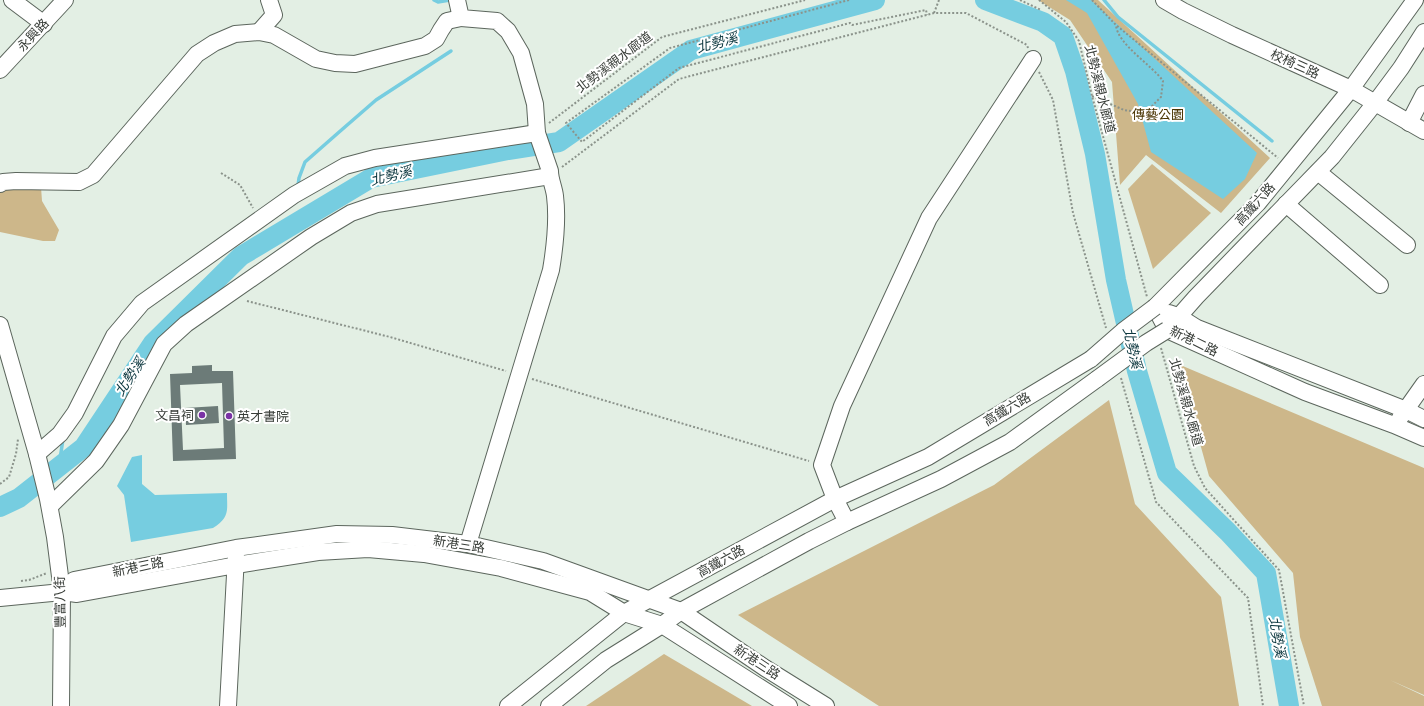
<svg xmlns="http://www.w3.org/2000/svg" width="1424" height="706" viewBox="0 0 1424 706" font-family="'Fira Sans Condensed','Noto Sans TC',sans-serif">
<rect width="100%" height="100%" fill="#e3efe4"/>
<g fill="#cdb78a">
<path d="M1038,0h60l172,158 -49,55 -75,-58 -26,30 -8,-103 -42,-62z"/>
<path d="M1152,164l59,49 -58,56 -25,-80z"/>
<path d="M41,187l1,14 17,29 -4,11h-12l-43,-9v-44z"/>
<path d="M1178,364l246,104v227l-34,-15 34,16v10h-102l-22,-69 -7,-64 -84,-97z"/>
<path d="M1109,400l26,104 86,93 18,109h-360l-141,-91 256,-130z"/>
<path d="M664,654l88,52h-166z"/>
</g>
<g fill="#76cde0">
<path d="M1066,0h25l166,153 -12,26 -22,20 -72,-47 -13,-48 -51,-91z"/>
<path d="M142,455v29l13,11 72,-2c0,18 3,24 -14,35l-82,14 -7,-47 -7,-9 15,-29z"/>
</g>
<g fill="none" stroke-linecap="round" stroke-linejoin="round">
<g stroke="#76cde0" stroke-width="3.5">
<path d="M434,0l4,2 12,-2"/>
<path d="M1104,0l14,17 154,124"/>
<path d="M298,186l1,-8 6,-16 33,-29 38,-33 75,-49"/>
<path d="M59,466l4,-27"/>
</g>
<g stroke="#76cde0" stroke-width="20">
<path d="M985,0l58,22 20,14 12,35 20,83 21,126 21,91 30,102 61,59 38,41 23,133"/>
<path d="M0,507l19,-9 65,-51 69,-104 88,-87 130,-78 137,-28 51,-8 132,-92 184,-50"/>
</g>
</g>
<g fill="#6c7b78" fill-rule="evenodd">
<path d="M212,365v6h21l3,88 -63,2 -3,-87 22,-1v-7zM222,383l2,65 -41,2 -3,-65z"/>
<path d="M218,406l1,17 -33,2 -1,-17z"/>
</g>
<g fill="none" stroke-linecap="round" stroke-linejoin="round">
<g stroke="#5c665d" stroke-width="18">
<g id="minor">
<path d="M12,0l32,24"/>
<path d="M457,0l4,18 36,3 11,10 13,22 14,51 2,29 13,38c0,9 4,16 5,25 3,24 0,50 -4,74l-83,274"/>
<path d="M1164,0l19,11 49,24 119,54 73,42"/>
<path d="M259,32l15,-17 -5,-15"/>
<path d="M0,70l65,-70"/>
<path d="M1409,123l15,-29"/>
<path d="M1318,172l89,73"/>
<path d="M0,184l3,-2 13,-1 63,1 14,-7 104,-121 17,-11 21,-9 24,-2 15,3 42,24 19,4 20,1 70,-18 11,-7 5,-9 6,-9 14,-3"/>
<path d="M1286,204l94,81"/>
<path d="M1155,307l103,-104 93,-114 64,-89"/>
<path d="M1155,307l12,23 138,62 89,33 30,13"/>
<path d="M1169,313l9,3 19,12 209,82 18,9"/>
<path d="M0,325l37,129 11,45 7,38 7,55 -1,114"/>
<path d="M1167,330l29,-33 136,-140 43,-54 26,-35 23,-36"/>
<path d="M1400,418l24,-34"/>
<path d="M37,454l23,-20 15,-21 39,-77 28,-33 152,-108 51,-29 30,-8 162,-25"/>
<path d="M50,506l46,-45 25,-36 43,-81 22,-20 125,-87 40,-24 26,-9 173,-28"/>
<path d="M847,522l-12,-23 -13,-34 20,-59 87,-188 104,-159"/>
<path d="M62,592l12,-12 162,-32 101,-14 55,1 76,9 75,17 138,50 84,57 61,38"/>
<path d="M0,598l62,-6 15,2 159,-29 82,-13 50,-3 56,5 77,14 89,24 34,21 38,12 127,81"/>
<path d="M228,706l8,-150"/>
<path d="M508,706l116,-93 211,-114 93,-42 163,-98"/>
<path d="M549,706l57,-46 56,-35 19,-14 128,-70 38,-19 94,-43 69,-37 87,-63"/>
</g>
</g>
<g stroke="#8b938b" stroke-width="2" stroke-dasharray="2 2" stroke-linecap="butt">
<path d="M849,0l-179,48 -104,75 16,19 97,-74 171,-45 2,2 74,-15 1,5"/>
<path d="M1020,0l21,10"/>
<path d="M1039,0l27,22 13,19 13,55 55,201"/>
<path d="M1092,0l24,25 162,133"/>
<path d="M934,13l5,-13"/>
<path d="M1039,72l14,28 20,113 33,115"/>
<path d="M1092,96l32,14 13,2 13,-4 11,-11 2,-16c-10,-15 -46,-37 -47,-56"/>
<path d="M549,123l113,-86 143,-37"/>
<path d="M562,167l117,-88 220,-57 35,-9h32l61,32 1,3"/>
<path d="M221,173l19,12 13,23"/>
<path d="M247,301l143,36 116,34"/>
<path d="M1161,348l33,118 11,22 74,82 25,136"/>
<path d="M1121,378l35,124 92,96 15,108"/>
<path d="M532,379l277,82"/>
<path d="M0,484l9,-7 7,-23 2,-15"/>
<path d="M21,581l8,-1 18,-7"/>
</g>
<use href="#minor" stroke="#fff" stroke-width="16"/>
<g stroke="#5c665d" stroke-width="18" stroke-linecap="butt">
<g id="minor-bridge">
<path d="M1091,359l32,-28 32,-24"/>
<path d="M1097,379l49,-36 21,-13"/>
</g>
</g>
<use href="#minor-bridge" stroke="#fff" stroke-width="16"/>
</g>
<g fill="#7a32a5" stroke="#fff" stroke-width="1.5">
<circle cx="202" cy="415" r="4"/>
<circle cx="229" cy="416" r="4"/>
</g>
<g text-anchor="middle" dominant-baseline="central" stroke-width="4" stroke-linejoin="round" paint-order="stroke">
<g font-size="13" fill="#383d38" stroke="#fff">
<text transform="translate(33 35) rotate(-47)">永興路</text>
<text transform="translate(614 62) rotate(-37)">北勢溪親水廊道</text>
<text transform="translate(1295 64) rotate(24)">校椅三路</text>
<text transform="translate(1100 89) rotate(76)">北勢溪親水廊道</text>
<text transform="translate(1255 204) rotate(-48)">高鐵六路</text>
<text transform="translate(1194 341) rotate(26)">新港二路</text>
<text transform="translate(1186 402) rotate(74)">北勢溪親水廊道</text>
<text transform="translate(1007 409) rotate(-31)">高鐵六路</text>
<text transform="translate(459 544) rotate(9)">新港三路</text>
<text transform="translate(721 561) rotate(-29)">高鐵六路</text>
<text transform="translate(138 567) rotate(-12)">新港三路</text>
<text transform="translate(60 602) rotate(-91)">豐富八街</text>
<text transform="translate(757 662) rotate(33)">新港三路</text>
</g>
<g font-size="13" fill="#483300" stroke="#fff">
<text x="1158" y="114">傳藝公園</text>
</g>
<g font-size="13" fill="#383d38" stroke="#fff" text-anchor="end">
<text x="194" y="415">文昌祠</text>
<text x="237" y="416" text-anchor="start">英才書院</text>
</g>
<g font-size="14" font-style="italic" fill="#0b363e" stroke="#fff">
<text transform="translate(717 43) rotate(-15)">北勢溪</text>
<text transform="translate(391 176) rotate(-14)">北勢溪</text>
<text transform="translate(1132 348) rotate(77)">北勢溪</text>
<text transform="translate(130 377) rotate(-56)">北勢溪</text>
<text transform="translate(1277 637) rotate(80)">北勢溪</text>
</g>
</g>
</svg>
